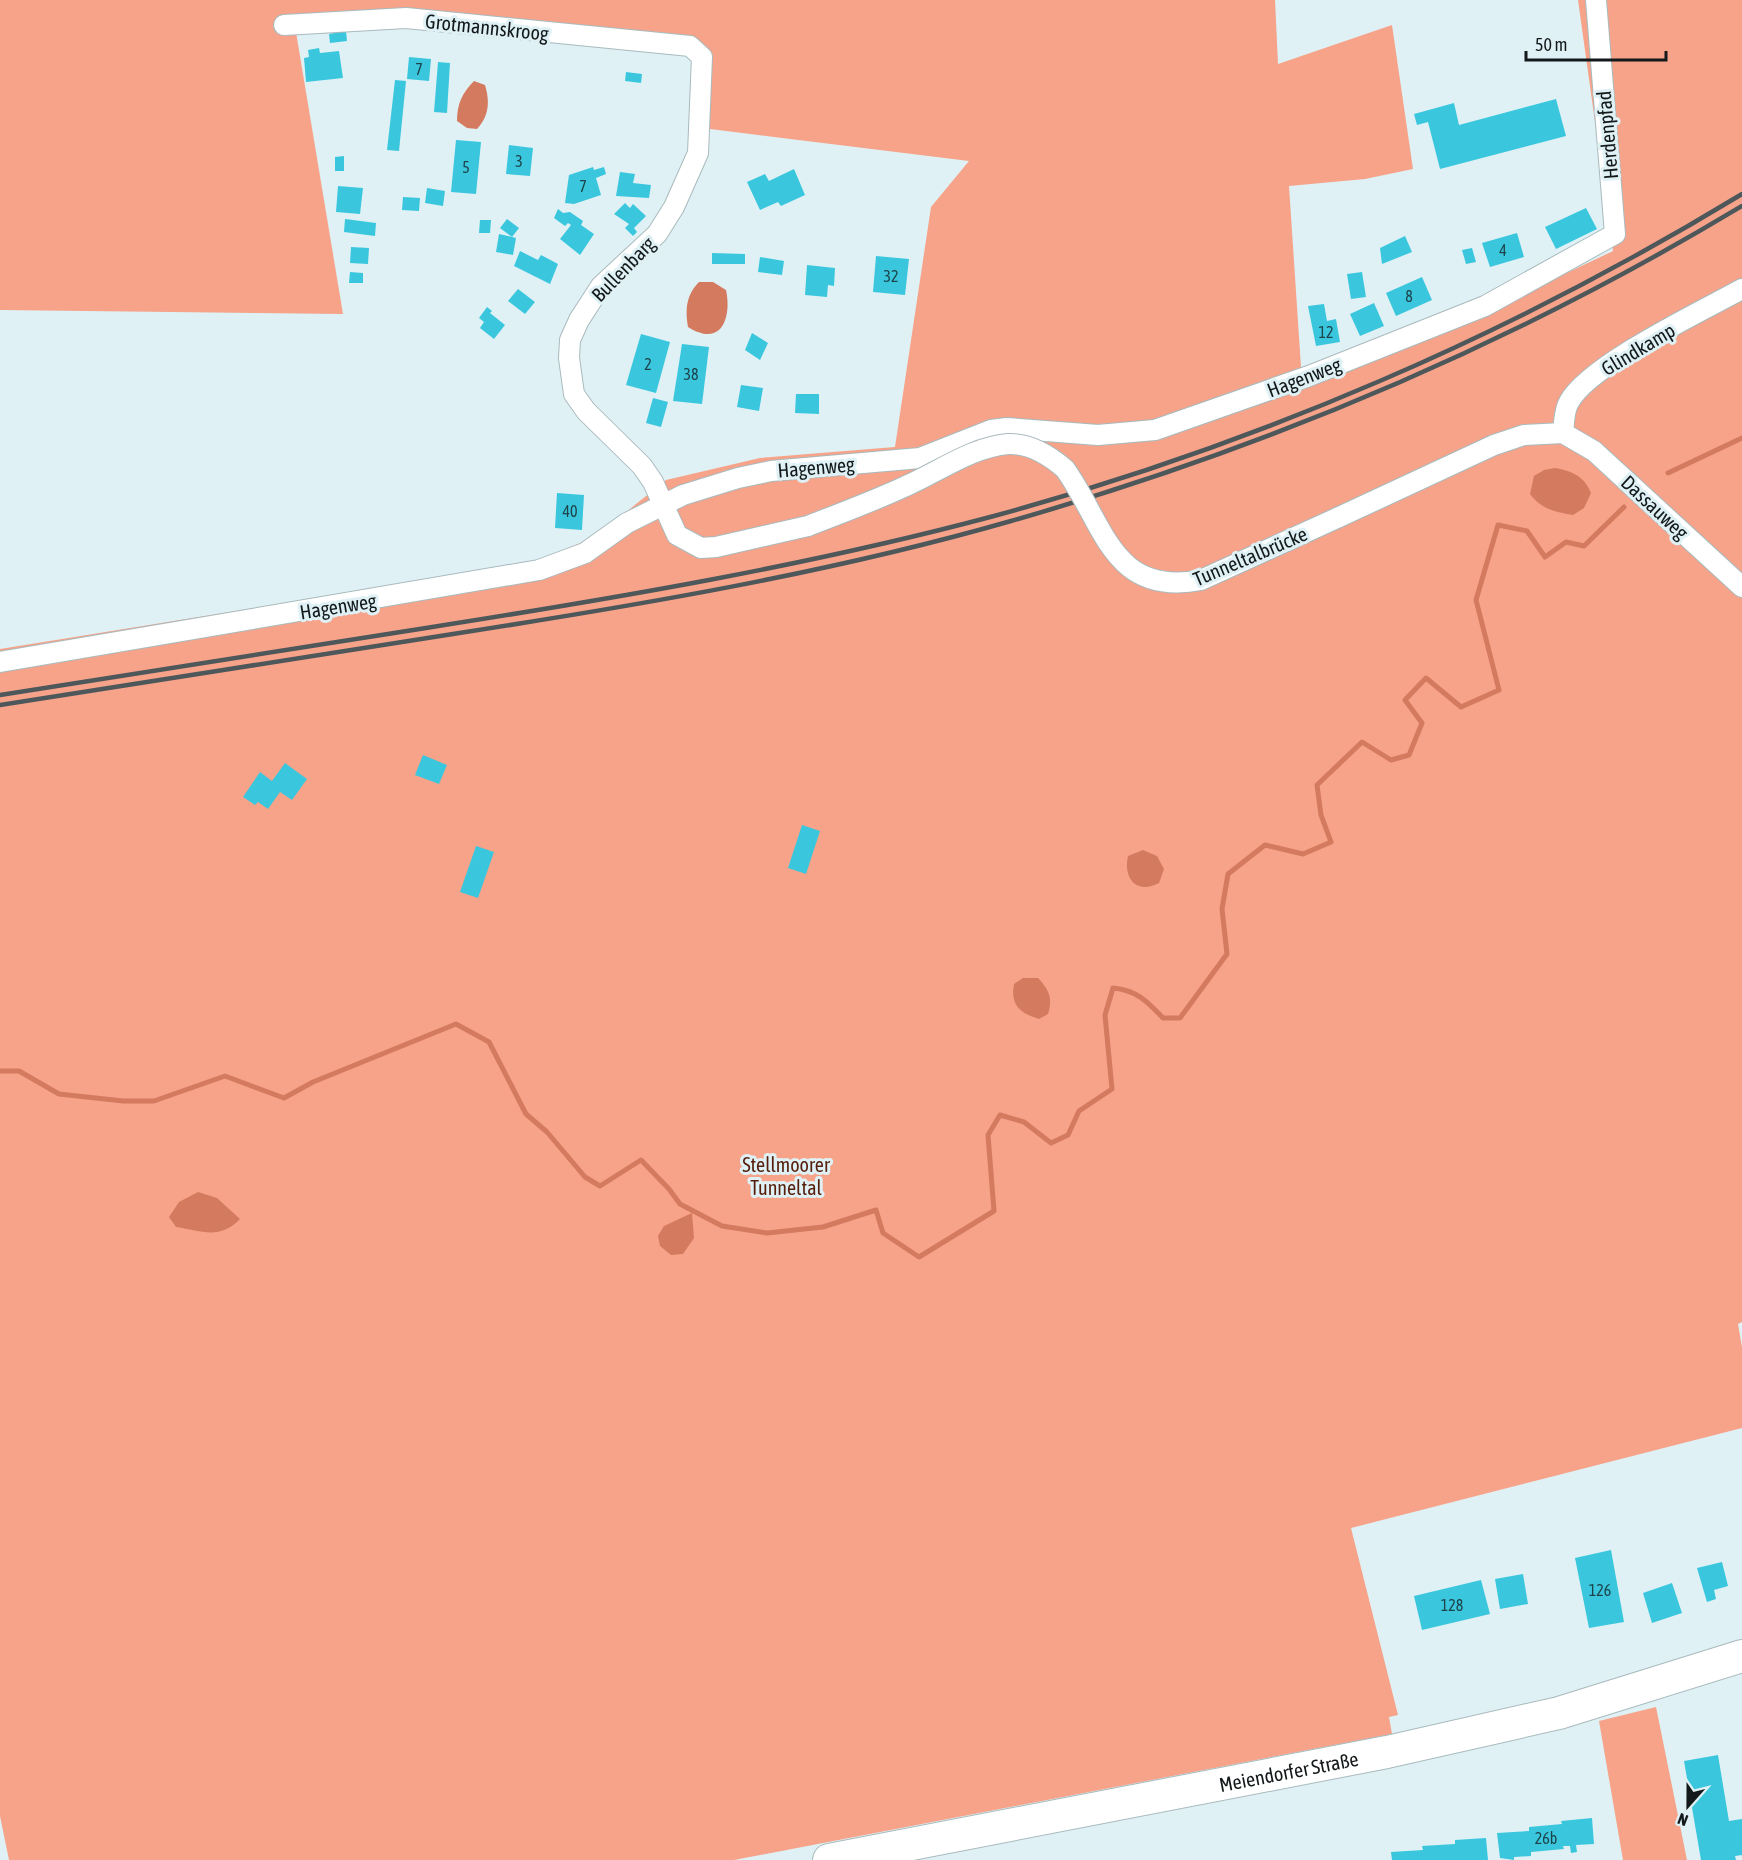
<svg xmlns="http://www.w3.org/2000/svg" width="1742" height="1860" viewBox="0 0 1742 1860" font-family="'Asap Condensed',sans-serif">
<rect width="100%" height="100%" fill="#dff1f5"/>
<g fill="#f6a38a">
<path d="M0,0h1275l3,64 114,-39 21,144 -48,10 -76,7 12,181 6,19 135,-54 171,-81 -35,-251h164v1322l-4,2 4,23v81l-391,100 47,187 -9,2 3,17 -658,126h-725l-9,-44v-1167l529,-85 66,-27 71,-57 94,-22 135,-11 36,-240 38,-46 -275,-34 2,-71 -291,-31 -109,7 47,282 -343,-4z"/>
<path d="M1656,1707l31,153h-64l-24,-139z"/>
</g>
<g fill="#d47a5e">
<path d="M474,81l11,4c5,17 4,31 -8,44l-10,-1 -10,-7c0,-17 5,-28 17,-40z"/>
<path d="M699,282h14l13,8c6,28 -5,58 -38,37 -3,-17 -2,-32 11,-45z"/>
<path d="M1555,468c17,3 29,8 36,25l-7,15 -11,7c-18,-3 -32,-6 -43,-21l4,-18 10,-6z"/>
<path d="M1143,850l14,6 7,13 -5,14c-23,12 -36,-5 -31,-27z"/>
<path d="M1023,978h15c11,12 15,20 10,36l-9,5c-19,-6 -29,-14 -25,-35z"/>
<path d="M198,1192l19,6 23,21c-20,21 -38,12 -64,8l-7,-10 10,-15z"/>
<path d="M692,1213l2,25 -11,16 -12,1 -11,-9 -2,-10 6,-10z"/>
</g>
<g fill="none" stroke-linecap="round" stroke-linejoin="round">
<g stroke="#d47a5e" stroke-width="5">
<path d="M1668,473l74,-35"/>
<path d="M0,1071h19l40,23 64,7h31l71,-25 59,22 29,-16 143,-58 33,18 37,72 21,18 38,45 15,9 41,-26 28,29 11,15 42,22 45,7 56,-6 53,-17 7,23 36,24 75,-46 -6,-76 12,-20 24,7 27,21 17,-8 11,-24 33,-22 -7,-74 8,-27c23,2 34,13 50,30h17l47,-64 -5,-45 6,-35 37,-29 38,9 28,-12 -10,-27 -4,-30 45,-43 29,18 18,-5 13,-32 -17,-23 21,-22 35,29 38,-17 -23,-90 22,-75 29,6 18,26 21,-15 18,4 40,-39"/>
</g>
</g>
<g fill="#3ac7de">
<path d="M346,31l1,10 -17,2 -1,-9z"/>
<path d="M319,48l1,5 19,-2 4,27 -37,4 -2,-24 5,-1 -1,-7z"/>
<path d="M409,57l22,2 -2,22 -22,-2z"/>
<path d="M438,62l12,1 -3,50 -13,-1z"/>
<path d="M626,72l16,2 -1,9 -16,-2z"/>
<path d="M395,80l11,1 -7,70 -12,-1z"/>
<path d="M1556,99l10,37 -126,33 -12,-47 -11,3 -3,-11 40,-11 5,22z"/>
<path d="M456,140l25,2 -5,52 -25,-2z"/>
<path d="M509,145l24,3 -3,28 -24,-2z"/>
<path d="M344,156v15h-9v-14z"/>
<path d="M593,167l1,3 10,-3 2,7 -10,4 5,17 -27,9 -9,-1 4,-28z"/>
<path d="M794,169l11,26 -24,11 -3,-4 -18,8 -13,-28 18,-8 4,7z"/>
<path d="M620,172l15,2 -2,9 18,2 -2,13 -33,-2z"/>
<path d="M338,186l25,2 -3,26 -24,-2z"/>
<path d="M427,188l18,3 -2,15 -18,-3z"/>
<path d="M403,197l17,1 -1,13 -17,-1z"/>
<path d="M625,203l5,5 3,-4 13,12 -12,12 3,4 -4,4 -8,-8 4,-4 -15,-10z"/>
<path d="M1586,208l11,21 -41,20 -11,-22z"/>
<path d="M558,209l5,4 7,-1 13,9 -2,4 13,9 -14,21 -20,-16 11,-14 -3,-2 -3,3 -11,-8z"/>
<path d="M345,219l31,4 -1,13 -31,-4z"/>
<path d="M507,219l12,9 -7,9 -12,-9z"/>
<path d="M480,220h11l-1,13h-11z"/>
<path d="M1517,233l7,24 -34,10 -8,-24z"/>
<path d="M499,234l17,4 -3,17 -17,-3z"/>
<path d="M1405,236l7,16 -30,12 -2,-16z"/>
<path d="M351,247l18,1 -1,16 -18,-1z"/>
<path d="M1472,248l4,14 -10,2 -4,-14z"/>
<path d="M520,251l18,9 3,-5 17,9 -8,20 -36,-18z"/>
<path d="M712,253l33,1v10h-33z"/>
<path d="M876,256l33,3 -4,36 -32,-3z"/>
<path d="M760,257l24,4 -2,14 -24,-3z"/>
<path d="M807,265l28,3 -1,18 -6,-1 -1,12 -22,-2z"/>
<path d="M350,272l13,1v10h-14z"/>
<path d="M1362,272l4,25 -15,2 -4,-25z"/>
<path d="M1422,277l10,23 -36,16 -10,-23z"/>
<path d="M518,289l17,13 -10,12 -17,-13z"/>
<path d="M1374,303l10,23 -24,10 -10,-22z"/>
<path d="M1324,304l3,17 9,-2 4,23 -24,4 -8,-40z"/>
<path d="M487,307l5,4 -2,2 15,12 -11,14 -14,-11 4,-6 -5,-4z"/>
<path d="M752,333l16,10 -8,17 -15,-10z"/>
<path d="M641,334l29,8 -14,51 -30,-8z"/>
<path d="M682,344l27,3 -7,57 -29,-3z"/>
<path d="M741,385l22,3 -4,23 -22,-4z"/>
<path d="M796,394h23v20l-24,-1z"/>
<path d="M653,398l15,4 -7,25 -15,-4z"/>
<path d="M557,493l27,2 -2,35 -27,-2z"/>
<path d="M423,755l24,10 -8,19 -24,-9z"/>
<path d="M285,763l22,16 -15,21 -12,-8 -12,17 -10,-7 -3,3 -12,-8 17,-25 12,9z"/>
<path d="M802,825l18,6 -14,43 -18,-6z"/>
<path d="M476,846l18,6 -16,46 -18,-6z"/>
<path d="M1611,1550l13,72 -35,6 -14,-70z"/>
<path d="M1722,1562l6,24 -14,4 2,9 -9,3 -10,-34z"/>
<path d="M1523,1574l5,30 -28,5 -5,-30z"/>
<path d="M1481,1580l9,34 -68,16 -8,-34z"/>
<path d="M1672,1583l10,30 -30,10 -9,-30z"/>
<path d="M1718,1755l11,66 13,-2v36l-7,1 1,4h-35l-17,-99z"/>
<path d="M1592,1818l2,26 -18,1 1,7 -6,1 -1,-7h-7l1,3 -33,3v4l-17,1v3l-14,-2 -3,-25 32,-2v-4l33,-3 -1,-3z"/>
<path d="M1486,1838l2,22h-96l-1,-8 32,-2 -1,-4 33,-2v-4z"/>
</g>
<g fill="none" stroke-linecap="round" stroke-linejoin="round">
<g stroke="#a9babd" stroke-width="22">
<g id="minor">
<path d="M284,25l122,-7 284,28 12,11 -4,96 -24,54 -17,27 -56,52 -22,34 -9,20 -1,18 5,36 12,17 56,55 11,16 24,53 24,13 15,-1 92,-21"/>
<path d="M1563,433c1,-9 1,-23 6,-31 20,-37 133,-91 173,-113"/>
<path d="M1337,518l157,-73 30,-10 39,-2 31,18 148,136"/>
<path d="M0,662l539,-92 46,-17 42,-30 56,-28 55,-17 33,-7 149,-13 71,-28 16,-2 91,7 57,-5 154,-54 176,-70 130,-72 -19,-234"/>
</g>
</g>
<g stroke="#a9babd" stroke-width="34">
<g id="primary">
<path id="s1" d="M829,1860l558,-108 172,-39 183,-57"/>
</g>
</g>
<use href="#minor" stroke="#fff" stroke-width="20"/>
<use href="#primary" stroke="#fff" stroke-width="32"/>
<g stroke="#4e5759" stroke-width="4.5">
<path d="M0,695c142,-23 284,-45 426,-67 191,-30 381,-62 568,-112 262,-71 516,-181 748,-322"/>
<path d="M0,705c151,-24 302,-47 453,-71 187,-29 377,-61 558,-113 256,-73 503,-178 731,-315"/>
</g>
<g stroke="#a9babd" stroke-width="22" stroke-linecap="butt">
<path id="minor-bridge" d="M808,526c33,-13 66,-25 98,-40 32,-14 66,-39 102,-42 21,-1 42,12 57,25 40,56 47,128 136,111l136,-62"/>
</g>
<use href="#minor-bridge" stroke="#fff" stroke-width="20"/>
</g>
<g text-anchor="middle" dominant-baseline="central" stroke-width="6" stroke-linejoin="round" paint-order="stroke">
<g font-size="16" fill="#1d444b">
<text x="419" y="69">7</text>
<text x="519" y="161">3</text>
<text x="466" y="167">5</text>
<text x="583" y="186">7</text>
<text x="1503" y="250">4</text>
<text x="891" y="276">32</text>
<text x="1409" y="296">8</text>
<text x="1326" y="332">12</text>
<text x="648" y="364">2</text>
<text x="691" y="374">38</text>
<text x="570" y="511">40</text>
<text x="1600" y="1590">126</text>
<text x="1452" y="1605">128</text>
<text x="1546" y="1838">26b</text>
</g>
<g font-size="20" fill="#13191a" stroke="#dff1f5">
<text transform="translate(487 27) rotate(6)">Grotmannskroog</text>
<text transform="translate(1607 135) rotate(-95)">Herdenpfad</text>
<text transform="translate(623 269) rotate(-46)">Bullenbarg</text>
<text transform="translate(1638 349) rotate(-31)">Glindkamp</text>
<text transform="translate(1304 377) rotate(-21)">Hagenweg</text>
<text transform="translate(816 467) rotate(-5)">Hagenweg</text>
<text transform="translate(1655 507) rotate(43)">Dassauweg</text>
<text transform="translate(1250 556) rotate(-23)">Tunneltalbrücke</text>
<text transform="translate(338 606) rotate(-9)">Hagenweg</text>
<text stroke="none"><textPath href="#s1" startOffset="468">Meiendorfer Straße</textPath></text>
</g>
<g font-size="20" fill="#561d0b" stroke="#dff1f5">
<text x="786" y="1164">Stellmoorer<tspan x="786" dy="23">Tunneltal</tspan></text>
</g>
</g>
<g transform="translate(1688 1806) rotate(201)" stroke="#dff1f5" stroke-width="4.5" paint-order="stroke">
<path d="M0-4.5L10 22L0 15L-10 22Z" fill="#13191a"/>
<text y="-9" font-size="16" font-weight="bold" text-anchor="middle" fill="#13191a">N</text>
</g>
<path d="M1526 51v9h140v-9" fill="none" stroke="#13191a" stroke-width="3"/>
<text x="1535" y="51" font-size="18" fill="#13191a" stroke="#dff1f5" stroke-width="4.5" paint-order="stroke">50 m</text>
</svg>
